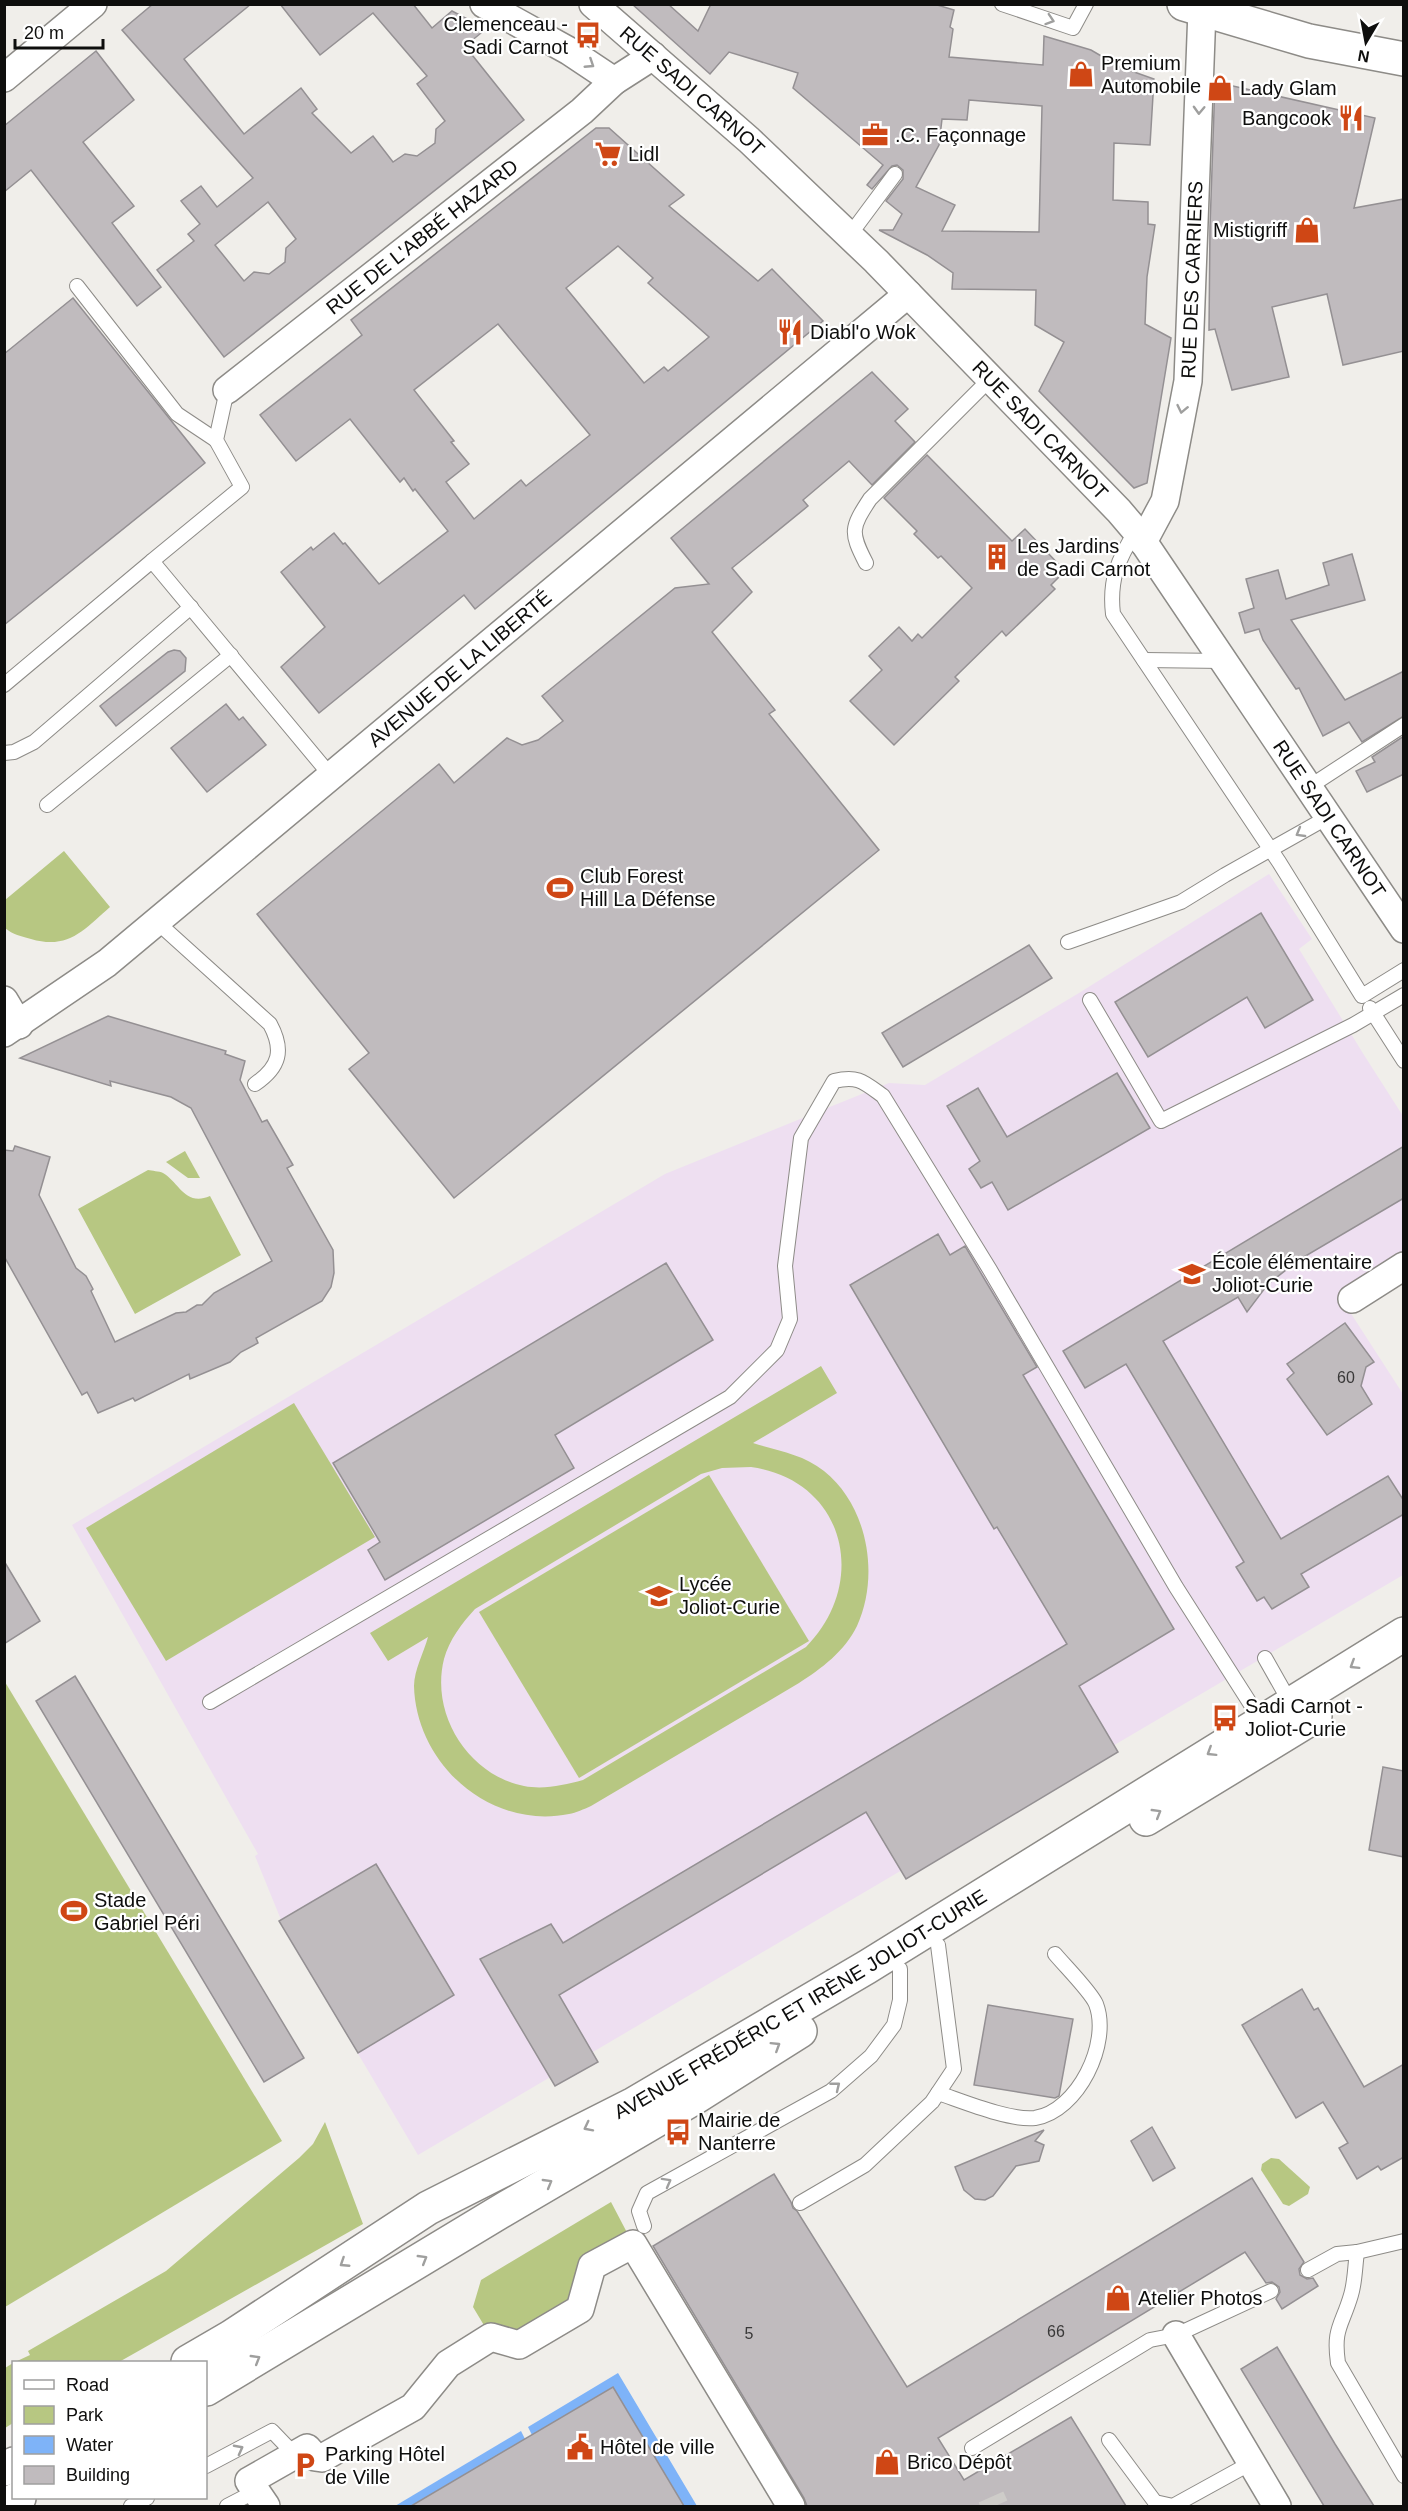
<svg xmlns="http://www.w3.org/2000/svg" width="1408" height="2511" viewBox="0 0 1408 2511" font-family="Helvetica,sans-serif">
<rect width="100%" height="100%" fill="#f0eeea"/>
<path fill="#eedff1" d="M1269,874l43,65 -13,10 65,106 39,61v136l-64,43 64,99v181l-985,580 -132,-223 -31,-76 3,-2 -186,-329 593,-351 224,-91 36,2 154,-92z"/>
<g fill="#b7c782" fill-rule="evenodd">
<path d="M64,851l46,56c-26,23 -42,43 -79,32 -10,-3 -18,-4 -26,-11v-28z"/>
<path d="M185,1151l15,27h-12l-22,-16z"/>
<path d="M148,1170c4,1 11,1 15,3 16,9 22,34 47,23l31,59 -106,59 -57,-105z"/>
<path d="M821,1366l16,27 -84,50c25,8 50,11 71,28 44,35 56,105 33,155 -12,25 -36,43 -58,57l-208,123c-7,3 -15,7 -22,8 -79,16 -153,-50 -155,-128 0,-16 10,-34 14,-49l-40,24 -18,-28zM751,1467c94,13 119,115 55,180l-223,133c-19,5 -39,10 -59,6 -55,-11 -94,-71 -80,-127 5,-19 18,-36 31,-50l226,-135 21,-6z"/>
<path d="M294,1403l81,134 -209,124 -80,-133z"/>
<path d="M709,1475l100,166 -230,137 -100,-166z"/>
<path d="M5,1682l277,459 -277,166h-1z"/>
<path d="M325,2122l38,102 -244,138h-104l15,-7 -2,-4 138,-80 133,-113 14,-14z"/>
<path d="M1271,2158l8,1 31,28 -2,7 -19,12 -6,-2 -22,-34 1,-6z"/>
<path d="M611,2202l22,42 -41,23 -12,42 -61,36 -28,-8 -18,-30 8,-27z"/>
<path d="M13,2363v60l-8,5v-60z"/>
</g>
<g fill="#7eb3f8">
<path d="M618,2373l79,133h-21l-65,-108 -75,45 -8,-16z"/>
<path d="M521,2431l8,16 -101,59h-33z"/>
</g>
<g fill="#c0bbbe" stroke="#949093" stroke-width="1.5" fill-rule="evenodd">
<path d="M153,4h98l-67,55 60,75 57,-46 16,21 -5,4 39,40 22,-17 20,26 12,-8 12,2 18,-13 1,-14 9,-8 -28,-37 10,-8 -54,-63 -53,42 -40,-51h133l19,24 20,-17 34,18 -21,17 59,74 -300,237 -67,-87 37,-29 -6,-7 12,-10 -19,-23 20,-15 16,21 36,-29 -131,-148zM268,202l28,37 -10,9 -1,14 -16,12 -15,-2 -10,9 -29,-36z"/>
<path d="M632,4h36l30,27 13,-27h223l20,6 -4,17 3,2 -4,28 94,8 1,-29 47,14 29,17 34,12 -4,66 -36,-2 -1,57 35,2v22l7,1 -8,52 -2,47 26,14 -24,145 -13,5 -95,-97 25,-49 -29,-17 1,-35 -84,-1 1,-16 -26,-18 -48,-25h14l9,-16 -16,-13 17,-22v-9l-6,-5 -5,1 -20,23 -5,-4 16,-20 -90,-77 5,-15 -69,-21 -19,22zM969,100l73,6 -3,126 -97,-1 13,-26 -39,-18 23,-42 3,-26 25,1z"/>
<path d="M96,51l38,49 -51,42 51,64 -22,17 49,64 -24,19 -106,-136 -27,22v-66z"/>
<path d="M1215,82l160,36 -21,90 50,-9v152l-61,14 -16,-71 -55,13 17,70 -57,13 -17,-61 -6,1 1,-103z"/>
<path d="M596,128h13l75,67 -15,11 89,75 14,-12 51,52 -348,288 -11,-14 -145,118 -38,-46 44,-40 -44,-55 30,-25 2,3 21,-17 9,11 2,-1 34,41 69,-53 -33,-42 -2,2 -9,-13 -4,4 -50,-63 -54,42 -36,-46 102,-80 -11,-15zM618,246l35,32 -5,5 61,54 -41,34 -4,-4 -20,16 -78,-95zM498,324l92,111 -64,51 -5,-6 -47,39 -28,-37 23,-18 -18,-22 3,-1 -40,-51z"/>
<path d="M73,298l132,165 -201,162v-271z"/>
<path d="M872,372l36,37 -13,12 20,21 -43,43 -23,-24 -46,39 5,6 -76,62 20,24 -40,40 63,78 -6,4 110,136 -425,348 -105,-129 20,-16 -112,-139 182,-150 15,19 53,-45 15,7 16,-5 25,-19 -21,-25 133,-108 34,-4 -38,-46z"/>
<path d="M927,455l85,86 13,-12 40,42 -14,14 4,4 -49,47 -4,-5 -47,46 4,4 -65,64 -44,-44 32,-31 -13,-14 30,-29 13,14 6,-7 4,4 50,-50 -31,-32 -3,2 -24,-24 3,-3 -33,-33z"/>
<path d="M1352,554l13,46 -74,20 54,80 59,-29v45l-42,26 -13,-20 -26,14 -24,-48 -3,1 -33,-49 -4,-11 -14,4 -6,-20 15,-5 -8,-29 32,-9 8,29 43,-14 -6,-22z"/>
<path d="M174,650l6,1 6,7 -1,13 -69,55 -16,-20 68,-54z"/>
<path d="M226,704l13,16 4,-3 23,28 -59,47 -36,-44z"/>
<path d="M1404,736v38l-37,18 -11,-21 19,-9 -3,-5z"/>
<path d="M1261,913l52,87 -48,28 -18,-31 -99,60 -33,-55z"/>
<path d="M1029,945l23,33 -149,89 -21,-34z"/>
<path d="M108,1016l118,35 -1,3 20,7 -5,19 22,42 5,-2 26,45 -6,3 46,82 1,23 -3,14 -9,14 -66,37 2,5 -17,9 -11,10 -40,17 -1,-5 -54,27 -2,-3 -35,15 -11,-21 -5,3 -78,-139v-106l9,1 2,-5 35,11 -11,38 37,73 10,8 7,13 -2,2 24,51 61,-29 10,-1 11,-7h5l12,-12 58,-32 -81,-153 -20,-11 -61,-16 1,5 -91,-28z"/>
<path d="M1117,1073l33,55 -142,82 -16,-28 -11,6 -12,-19 11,-8 -33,-55 31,-18 29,49z"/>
<path d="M1404,1146v52l-119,70 1,2 -18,14 -21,28 -9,-15 -75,44 118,198 107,-63 16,25v13l-103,60 8,13 -37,22 -8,-12 -7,4 -21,-34 8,-5 -118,-198 -41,24 -22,-37z"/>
<path d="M938,1234l12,21 15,-9 17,29 55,92 -14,8 151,254 -95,57 39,66 -212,127 -40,-67 -307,183 39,67 -43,24 -75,-127 71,-35 12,19 504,-299 -70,-117 -3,2 -144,-244z"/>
<path d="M666,1263l47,77 -158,95 19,33 -189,112 -17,-30 12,-8 -47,-79z"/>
<path d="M1345,1323l29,39 -8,5 -5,19 11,18 -45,31 -40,-56 7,-6 -7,-9z"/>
<path d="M4,1561l36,60 -36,23z"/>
<path d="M75,1676l229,382 -40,24 -228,-381z"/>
<path d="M1383,1767l21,4v86l-35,-7z"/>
<path d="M376,1864l78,131 -96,58 -79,-132z"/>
<path d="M1302,1989l12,21 4,-2 46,79 40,-23v93l-23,13 -3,-4 -21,13 -18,-31 9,-5 -25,-41 -27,16 -54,-93z"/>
<path d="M988,2005l85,14 -14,77 -4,2 -81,-13z"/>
<path d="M1152,2127l23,41 -22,13 -22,-40z"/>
<path d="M1044,2130l-9,11 9,4 -5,16 -23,5 -23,30 -8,4 -10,-1 -11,-9 -9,-23z"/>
<path d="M774,2174l17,28 2,6 4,3 110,176 345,-209 52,84 -5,7 1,6 7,4 6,-1 5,8 -36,23 -6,-10 4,-7 -1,-5 -7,-5 -6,1 -21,-31 -307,186 26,42 107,-63 55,89h-319l-3,-8 -151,-252z"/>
<path d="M1277,2347l58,97 39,62h-50l-83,-137z"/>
<path d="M613,2387l71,119h-273z"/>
</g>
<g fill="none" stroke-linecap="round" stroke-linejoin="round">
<path stroke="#ceccc9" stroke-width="27" stroke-dasharray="27 14" stroke-linecap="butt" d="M991,2497l4,9"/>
<g stroke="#8d8b87" stroke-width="16">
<g id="lane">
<path d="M1002,4l71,24 13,-24"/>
<path d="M849,236l46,-62"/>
<path d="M77,286l100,128 39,26"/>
<path d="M1136,531c-18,28 -27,49 -23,83l166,248 83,134 42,-26"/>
<path d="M152,561l90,-74 -26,-47 11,-50"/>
<path d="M866,563c-16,-31 -15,-35 4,-64l120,-120"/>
<path d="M1144,660l80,1"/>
<path d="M4,685l148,-124 179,215"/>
<path d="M4,753l10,-1 20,-10 157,-135"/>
<path d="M1309,787l95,-62"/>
<path d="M47,805l184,-150"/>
<path d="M157,922l113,102c14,26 10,43 -15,60"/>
<path d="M1068,942l113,-40 44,-27 105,-59"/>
<path d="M1090,1000l71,121 192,-96 51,-30"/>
<path d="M1370,1008l34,53"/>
<path d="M1265,1658l26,46"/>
<path d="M210,1702l520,-305 47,-47 13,-31 -5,-53 16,-128 33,-57c24,-6 30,1 49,15l107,174 186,317 86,135"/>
<path d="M938,2093c24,8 72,28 97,25 43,-7 76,-75 61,-114 -5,-12 -31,-38 -41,-50"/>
<path d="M800,2203l65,-38 67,-63 22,-33 -16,-124"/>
<path d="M644,2226l-5,-15 8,-18 184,-102 40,-35 23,-31 6,-25v-31"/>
<path d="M1357,2252c-2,14 -2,30 -6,43 -9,31 -18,33 -13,68l66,113"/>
<path d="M1308,2270l29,-16 20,-2 47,-11"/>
<path d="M1109,2440l46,62 18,4 78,-43"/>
<path d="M972,2448l178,-108 26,-5 95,-44"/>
<path d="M206,2466l66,-35 25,26"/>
<path d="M131,2506l16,-8"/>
<path d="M227,2506l29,-15"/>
</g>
</g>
<g stroke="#8d8b87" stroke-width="30">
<g id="street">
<path d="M484,4l85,47 45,30 39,-25"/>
<path id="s1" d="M593,4l156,136 127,121 243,250 17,20 268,398"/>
<path d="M4,78l89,-74"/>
<path id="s2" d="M227,390l355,-279 32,-30"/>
<path id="s3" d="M1143,542l22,-41 23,-120 14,-371"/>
<path d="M4,1000l15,25"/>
<path id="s4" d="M4,1033l103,-70 801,-669"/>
<path d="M1352,1299l52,-33"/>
<path d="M1176,2335l101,171"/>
<path d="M266,2506l-17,-25 58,-33 8,9 7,1 91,-51 35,-43 43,-27 28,8 61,-36 12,-43 41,-22 158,262"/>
</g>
</g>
<g stroke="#8d8b87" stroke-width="36">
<g id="secondary">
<path d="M1146,1819l169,-103"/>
<path id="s5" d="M188,2362l43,-25 197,-129 206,-104 233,-137 537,-333"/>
<path d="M206,2389l302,-182 186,-109 106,-67"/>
<path d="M4,2469l10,-5"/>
<path d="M4,2506l15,-8"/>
</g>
</g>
<g stroke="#8d8b87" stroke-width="36">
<path id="primary" d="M1184,4l125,37 95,18"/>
</g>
<use href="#lane" stroke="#fff" stroke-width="14"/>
<use href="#street" stroke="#fff" stroke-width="27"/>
<use href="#secondary" stroke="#fff" stroke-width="33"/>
<use href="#primary" stroke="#fff" stroke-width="33"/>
</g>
<defs><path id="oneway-chevron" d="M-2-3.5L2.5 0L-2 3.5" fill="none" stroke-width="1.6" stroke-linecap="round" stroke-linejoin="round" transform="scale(1.5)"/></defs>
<g stroke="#9f9f9e">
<use href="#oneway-chevron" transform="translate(1050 20) rotate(18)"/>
<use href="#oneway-chevron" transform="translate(590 64) rotate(33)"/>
<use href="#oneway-chevron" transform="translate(1199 110) rotate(92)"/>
<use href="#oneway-chevron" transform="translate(1182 409) rotate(102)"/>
<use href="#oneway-chevron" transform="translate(1300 833) rotate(150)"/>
<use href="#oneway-chevron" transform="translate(1354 1665) rotate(148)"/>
<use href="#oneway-chevron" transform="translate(1211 1752) rotate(148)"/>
<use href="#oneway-chevron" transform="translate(1157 1813) rotate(-31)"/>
<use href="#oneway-chevron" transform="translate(776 2046) rotate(-32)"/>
<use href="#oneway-chevron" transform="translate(836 2086) rotate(-39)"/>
<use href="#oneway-chevron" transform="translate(588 2127) rotate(153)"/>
<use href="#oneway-chevron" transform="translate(667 2182) rotate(-29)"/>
<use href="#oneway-chevron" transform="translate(548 2183) rotate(-30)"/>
<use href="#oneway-chevron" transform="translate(423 2259) rotate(-31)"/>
<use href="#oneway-chevron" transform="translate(344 2263) rotate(147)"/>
<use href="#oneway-chevron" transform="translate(256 2359) rotate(-31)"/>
<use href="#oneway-chevron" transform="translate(239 2449) rotate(-28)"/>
</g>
<defs>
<g id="bus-bare" transform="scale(2.07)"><path d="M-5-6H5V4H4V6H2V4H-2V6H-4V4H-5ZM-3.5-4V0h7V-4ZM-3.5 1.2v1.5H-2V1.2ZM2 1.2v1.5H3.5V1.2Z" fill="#cf4715" stroke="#fff" stroke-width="2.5" paint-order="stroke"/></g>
<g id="shop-bare" transform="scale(2.07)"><path d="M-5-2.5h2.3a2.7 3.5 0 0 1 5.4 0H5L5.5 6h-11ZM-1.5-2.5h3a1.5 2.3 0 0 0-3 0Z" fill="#cf4715" stroke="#fff" stroke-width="2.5" paint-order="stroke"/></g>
<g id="restaurant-bare" transform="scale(2.07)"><path d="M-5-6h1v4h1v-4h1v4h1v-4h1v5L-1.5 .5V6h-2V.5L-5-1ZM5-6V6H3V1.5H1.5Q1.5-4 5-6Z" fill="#cf4715" stroke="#fff" stroke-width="2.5" paint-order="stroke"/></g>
<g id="office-bare" transform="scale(2.07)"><path d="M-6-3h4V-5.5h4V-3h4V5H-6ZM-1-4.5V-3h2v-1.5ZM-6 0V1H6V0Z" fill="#cf4715" stroke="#fff" stroke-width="2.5" paint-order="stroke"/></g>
<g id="supermarket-bare" transform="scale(2.07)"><path d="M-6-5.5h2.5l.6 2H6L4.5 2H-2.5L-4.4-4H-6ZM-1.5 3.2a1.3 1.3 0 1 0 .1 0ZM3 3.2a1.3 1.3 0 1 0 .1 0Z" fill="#cf4715" stroke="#fff" stroke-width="2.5" paint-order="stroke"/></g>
<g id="building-bare" transform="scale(2.07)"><path d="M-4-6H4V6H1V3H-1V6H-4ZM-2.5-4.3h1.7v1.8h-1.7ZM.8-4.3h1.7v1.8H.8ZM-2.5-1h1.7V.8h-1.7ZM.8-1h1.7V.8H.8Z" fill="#cf4715" stroke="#fff" stroke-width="2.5" paint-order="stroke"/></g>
<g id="stadium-bare" transform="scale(2.07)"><path d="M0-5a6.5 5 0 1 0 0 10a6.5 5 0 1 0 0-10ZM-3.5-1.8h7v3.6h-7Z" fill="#cf4715" stroke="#fff" stroke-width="2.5" paint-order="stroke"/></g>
<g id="school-bare" transform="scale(2.07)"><path d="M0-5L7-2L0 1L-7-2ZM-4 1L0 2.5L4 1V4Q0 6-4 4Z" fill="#cf4715" stroke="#fff" stroke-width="2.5" paint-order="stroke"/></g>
<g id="civic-bare" transform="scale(2.07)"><path d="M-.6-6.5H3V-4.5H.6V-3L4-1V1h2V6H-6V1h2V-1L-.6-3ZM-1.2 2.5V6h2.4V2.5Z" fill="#cf4715" stroke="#fff" stroke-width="2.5" paint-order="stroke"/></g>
<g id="parking-bare" transform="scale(2.07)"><path d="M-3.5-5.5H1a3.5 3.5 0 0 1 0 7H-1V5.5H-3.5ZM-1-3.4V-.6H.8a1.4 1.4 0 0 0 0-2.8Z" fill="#cf4715" stroke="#fff" stroke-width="2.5" paint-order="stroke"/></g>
</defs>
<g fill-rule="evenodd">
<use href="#bus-bare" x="588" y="35"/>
<use href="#shop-bare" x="1081" y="74"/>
<use href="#shop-bare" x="1220" y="88"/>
<use href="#restaurant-bare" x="1351" y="118"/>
<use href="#office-bare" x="875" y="135"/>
<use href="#supermarket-bare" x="608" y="154"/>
<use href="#shop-bare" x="1307" y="230"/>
<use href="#restaurant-bare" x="790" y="332"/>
<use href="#building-bare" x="997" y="557"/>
<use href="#stadium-bare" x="560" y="888"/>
<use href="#school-bare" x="1192" y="1274"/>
<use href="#school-bare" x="659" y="1596"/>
<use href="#bus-bare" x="1225" y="1718"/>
<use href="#stadium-bare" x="74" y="1911"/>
<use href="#bus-bare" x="678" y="2132"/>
<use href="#shop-bare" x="1118" y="2298"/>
<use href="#civic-bare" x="580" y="2447"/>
<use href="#shop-bare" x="887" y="2462"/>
<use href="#parking-bare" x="305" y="2465"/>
</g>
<g text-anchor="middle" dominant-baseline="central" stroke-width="4.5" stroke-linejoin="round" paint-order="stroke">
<g font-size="16" fill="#3a3939">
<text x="1346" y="1377">60</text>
<text x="1056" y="2331">66</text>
<text x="749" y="2333">5</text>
</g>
<g font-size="20" fill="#0e0e0d" stroke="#fff" text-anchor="start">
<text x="568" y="24" text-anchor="end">Clemenceau -<tspan x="568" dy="23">Sadi Carnot</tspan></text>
<text x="1101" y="63">Premium<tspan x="1101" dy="23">Automobile</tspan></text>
<text x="1240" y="88">Lady Glam</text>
<text x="1331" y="118" text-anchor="end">Bangcook</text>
<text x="895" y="135">.C. Façonnage</text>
<text x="628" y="154">Lidl</text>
<text x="1287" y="230" text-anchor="end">Mistigriff</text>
<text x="810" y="332">Diabl'o Wok</text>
<text x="1017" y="546">Les Jardins<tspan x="1017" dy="23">de Sadi Carnot</tspan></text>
<text x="580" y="876">Club Forest<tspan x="580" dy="23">Hill La Défense</tspan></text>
<text x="1212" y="1262">École élémentaire<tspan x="1212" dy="23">Joliot-Curie</tspan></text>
<text x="679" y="1584">Lycée<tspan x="679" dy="23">Joliot-Curie</tspan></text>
<text x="1245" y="1706">Sadi Carnot -<tspan x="1245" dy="23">Joliot-Curie</tspan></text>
<text x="94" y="1900">Stade<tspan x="94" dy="23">Gabriel Péri</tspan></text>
<text x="698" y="2120">Mairie de<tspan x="698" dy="23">Nanterre</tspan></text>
<text x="1138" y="2298">Atelier Photos</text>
<text x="600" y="2447">Hôtel de ville</text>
<text x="325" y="2454">Parking Hôtel<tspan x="325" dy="23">de Ville</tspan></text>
<text x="907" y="2462">Brico Dépôt</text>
</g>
<g font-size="20" fill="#0e0e0d" stroke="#fff">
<text stroke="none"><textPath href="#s1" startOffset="132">RUE SADI CARNOT</textPath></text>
<text stroke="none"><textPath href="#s2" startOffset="248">RUE DE L'ABBÉ HAZARD</textPath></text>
<text stroke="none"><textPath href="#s3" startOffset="270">RUE DES CARRIERS</textPath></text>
<text stroke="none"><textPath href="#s1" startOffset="618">RUE SADI CARNOT</textPath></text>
<text stroke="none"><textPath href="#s4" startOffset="584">AVENUE DE LA LIBERTÉ</textPath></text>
<text stroke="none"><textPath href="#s1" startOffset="1104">RUE SADI CARNOT</textPath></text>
<text stroke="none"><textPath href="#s5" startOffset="710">AVENUE FRÉDÉRIC ET IRÈNE JOLIOT-CURIE</textPath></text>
</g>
</g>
<rect width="1408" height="2511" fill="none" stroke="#0e0e0d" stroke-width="12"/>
<rect x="12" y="2361" width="195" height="138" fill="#ffffff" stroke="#9f9f9e" stroke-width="1.5"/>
<rect x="24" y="2380" width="30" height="9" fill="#ffffff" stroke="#9f9f9e" stroke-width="1.5"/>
<text x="66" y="2391" font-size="18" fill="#0e0e0d">Road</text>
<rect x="24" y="2406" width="30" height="18" fill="#b7c782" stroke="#9f9f9e" stroke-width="1.5"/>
<text x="66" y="2421" font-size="18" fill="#0e0e0d">Park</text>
<rect x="24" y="2436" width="30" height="18" fill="#7eb3f8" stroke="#9f9f9e" stroke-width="1.5"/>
<text x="66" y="2451" font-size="18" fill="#0e0e0d">Water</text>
<rect x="24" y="2466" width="30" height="18" fill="#c0bbbe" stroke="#9f9f9e" stroke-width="1.5"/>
<text x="66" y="2481" font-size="18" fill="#0e0e0d">Building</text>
<g transform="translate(1366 42) rotate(190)" stroke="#ffffff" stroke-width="4.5" paint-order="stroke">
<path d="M0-4.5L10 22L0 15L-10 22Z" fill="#0e0e0d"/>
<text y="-9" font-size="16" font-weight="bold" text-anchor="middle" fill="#0e0e0d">N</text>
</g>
<path d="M15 39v9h88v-9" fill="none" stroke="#0e0e0d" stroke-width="3"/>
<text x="24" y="39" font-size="18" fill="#0e0e0d" stroke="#ffffff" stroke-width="4.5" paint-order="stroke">20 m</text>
</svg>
